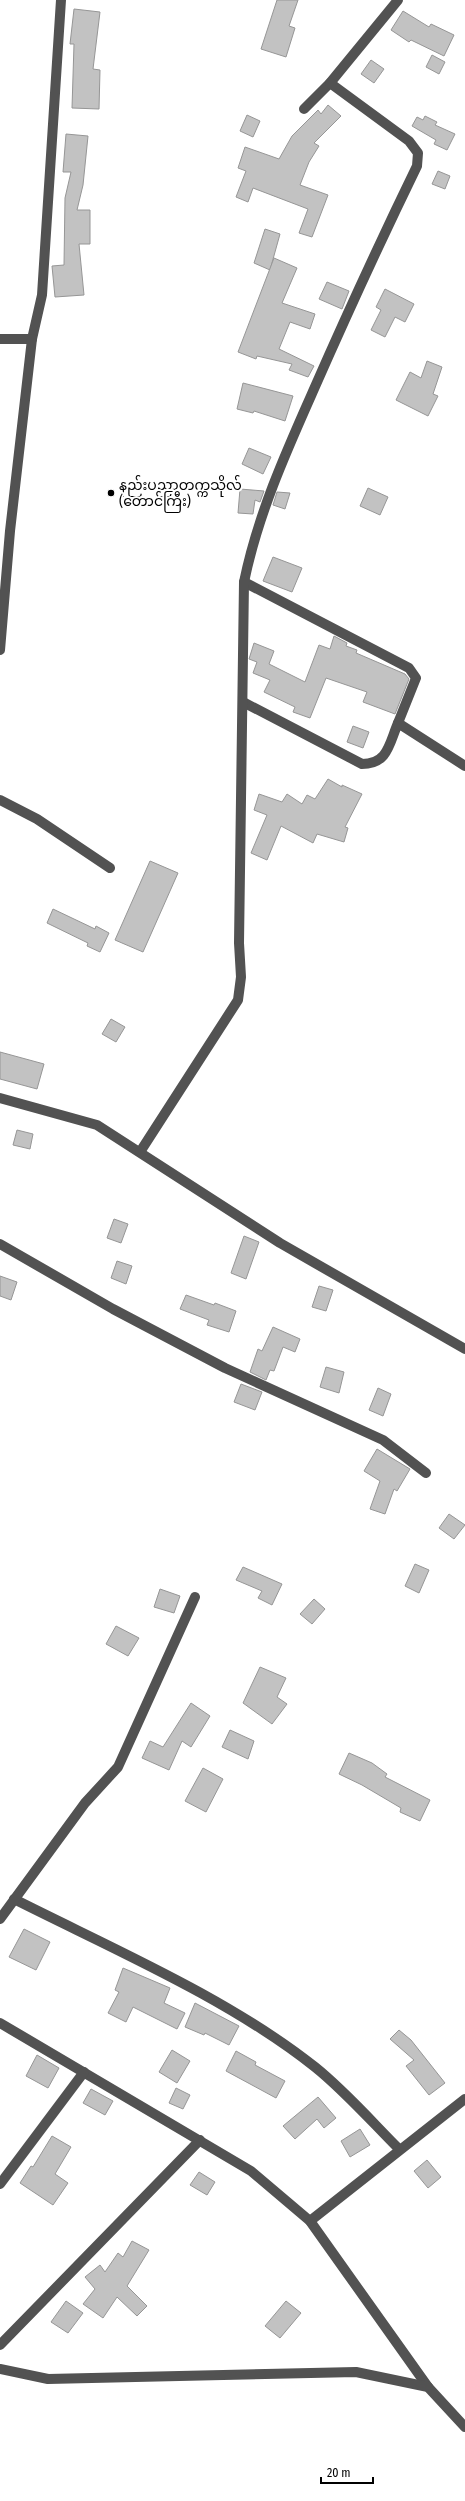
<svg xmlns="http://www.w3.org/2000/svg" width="465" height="2501" viewBox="0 0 465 2501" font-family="'Fira Sans Condensed','Noto Sans Myanmar',sans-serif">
<rect width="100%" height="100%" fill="#fff"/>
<g fill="#c2c2c2" stroke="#969696">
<path d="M277,0h21l-9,26 6,2 -9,29 -25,-8z"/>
<path d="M74,9l26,3 -7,57 7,1 -1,39 -27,-1 2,-64h-4z"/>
<path d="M403,11l26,16 2,-3 23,11 -10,21 -33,-16 -2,2 -18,-12z"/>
<path d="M432,55l13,7 -6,12 -13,-7z"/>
<path d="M371,60l13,9 -10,14 -13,-9z"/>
<path d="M328,105l13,11 -27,27 5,3 -10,16 -9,23 28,10 -16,42 -13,-4 9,-24 -55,-21 -5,14 -12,-5 10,-26 -8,-3 7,-21 34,12 13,-23 26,-26 3,4z"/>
<path d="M247,115l13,6 -7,16 -13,-6z"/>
<path d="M425,116l12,6 -2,3 20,9 -8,16 -13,-6 2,-4 -24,-14 5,-9 6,3z"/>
<path d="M66,134l22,2 -5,49 -6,25h13v34h-11l5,51 -29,2 -3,-31 12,-1 1,-67 6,-26h-8z"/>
<path d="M438,171l12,5 -5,13 -13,-5z"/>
<path d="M265,229l15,5 -10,36 -16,-7z"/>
<path d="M274,258l23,10 -15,35 33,11 -5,15 -20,-7 -11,27 35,17 -6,11 -19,-7 3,-6 -35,-8 -1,3 -18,-7z"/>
<path d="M327,282l22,9 -7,18 -23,-10z"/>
<path d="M385,289l29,15 -9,18 -10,-5 -10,20 -14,-7 10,-20 -5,-3z"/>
<path d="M427,361l15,6 -9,27 5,2 -10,20 -32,-16 14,-28 11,6z"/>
<path d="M243,383l50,13 -8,25 -31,-10 -1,2 -16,-4z"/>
<path d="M249,448l22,9 -8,17 -21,-10z"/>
<path d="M368,488l20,9 -8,18 -20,-9z"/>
<path d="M240,489l24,2 -4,11 -5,-2 -2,14 -15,-1z"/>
<path d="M277,492l13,1 -5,16 -12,-4z"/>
<path d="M273,557l29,11 -10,24 -29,-11z"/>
<path d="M334,636l13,7 -1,3 11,4 -1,3 49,21 4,5 -14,35 -32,-12 4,-10 -41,-14 -16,40 -17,-6 2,-5 -31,-15 6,-12 -17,-7 4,-11 -8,-3 5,-16 20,8 -5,13 36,18 14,-37 11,4z"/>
<path d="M353,726l16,6 -6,16 -16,-6z"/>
<path d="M328,779l14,8v-2l20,9 -17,33 3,1 -4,14 -27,-8 -4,9 -32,-17 -14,34 -16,-7 16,-38 -13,-5 5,-16 23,8 5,-8 15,10 5,-9 8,4z"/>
<path d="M150,861l28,12 -35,79 -28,-12z"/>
<path d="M53,909l42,20 1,-3 13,7 -9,19 -13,-6 1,-3 -41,-20z"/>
<path d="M111,1019l14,8 -9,15 -14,-8z"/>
<path d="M0,1052l44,12 -7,25 -37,-10z"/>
<path d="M17,1130l16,4 -3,15 -17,-4z"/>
<path d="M114,1219l14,5 -7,19 -14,-5z"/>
<path d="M244,1236l15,6 -13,37 -15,-6z"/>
<path d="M117,1261l15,5 -6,18 -15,-6z"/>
<path d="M0,1276l17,6 -6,18 -11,-4z"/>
<path d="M319,1286l14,4 -7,21 -14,-4z"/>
<path d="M186,1295l28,10 1,-2 21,8 -7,21 -22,-7 2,-5 -29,-11z"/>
<path d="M273,1327l27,12 -5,13 -12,-5 -9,24 -4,-1 -4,10 -16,-8 8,-23 4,2z"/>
<path d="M326,1367l18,5 -5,21 -19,-6z"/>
<path d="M241,1384l21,8 -7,18 -21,-8z"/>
<path d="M378,1388l13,6 -8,22 -14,-6z"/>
<path d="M377,1449l33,20 -13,22 -3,-2 -9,25 -15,-5 10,-28 -16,-10z"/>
<path d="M449,1514l16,11 -11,14 -15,-11z"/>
<path d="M415,1564l14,6 -10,23 -14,-7z"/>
<path d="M243,1567l39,17 -10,21 -14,-7 4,-7 -26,-11z"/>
<path d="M160,1589l20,7 -6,17 -20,-6z"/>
<path d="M314,1599l11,10 -13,15 -12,-10z"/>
<path d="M116,1626l23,12 -11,18 -22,-12z"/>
<path d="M260,1667l26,11 -9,19 10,7 -15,20 -29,-21z"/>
<path d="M191,1703l19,13 -19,31 -9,-6 -13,29 -27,-12 8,-17 13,6z"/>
<path d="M230,1730l24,11 -6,18 -26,-12z"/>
<path d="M349,1753l23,10 15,11 -2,3 45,23 -10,21 -20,-9 1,-4 -39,-23 -23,-11z"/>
<path d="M203,1768l20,11 -17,33 -21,-11z"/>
<path d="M24,1929l26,13 -14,28 -27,-13z"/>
<path d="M123,1968l47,20 -6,15 21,10 -8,16 -44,-22 -7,15 -18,-9 11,-21 -4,-2z"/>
<path d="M195,2003l44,23 -10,19 -24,-12 -1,2 -19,-8z"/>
<path d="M399,2030l12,10 34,43 -16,12 -23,-29 8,-6 -24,-21z"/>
<path d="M172,2050l18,11 -13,22 -18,-11z"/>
<path d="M236,2051l20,11 -1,3 30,16 -9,17 -50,-27z"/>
<path d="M37,2055l22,13 -11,20 -22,-12z"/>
<path d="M176,2088l14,7 -7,14 -14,-6z"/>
<path d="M91,2089l22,12 -8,14 -22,-12z"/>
<path d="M318,2097l18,21 -12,10 -7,-9 -22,20 -12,-13z"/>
<path d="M360,2129l10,16 -20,12 -9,-16z"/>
<path d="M52,2136l19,11 -16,27 13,9 -15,22 -33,-22 11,-17 2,1z"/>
<path d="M427,2160l14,17 -13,11 -14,-17z"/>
<path d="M199,2172l16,10 -8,13 -17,-10z"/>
<path d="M132,2241l17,9 -22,36 20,20 -10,10 -20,-19 -14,21 -20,-14 12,-15 -10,-12 15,-12 5,7 13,-19 5,4z"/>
<path d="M66,2301l17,12 -15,20 -17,-11z"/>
<path d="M286,2301l15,12 -21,25 -15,-12z"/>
</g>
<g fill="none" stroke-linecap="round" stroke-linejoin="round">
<g stroke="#525252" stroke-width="10">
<path d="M304,109l26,-26 68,-83"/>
<path d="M0,339h32l10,-44 19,-295"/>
<path d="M244,582l165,86 7,10 -18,45"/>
<path d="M0,650l10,-119 22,-192"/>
<path d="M243,702l119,62c26,0 27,-20 36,-41l67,43"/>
<path d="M0,800l37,19 73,49"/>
<path d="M0,1098l97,27 183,118 185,106"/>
<path d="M140,1152l98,-152 3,-23 -2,-34 5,-361c14,-68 42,-130 70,-193 33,-75 67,-149 103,-223l1,-13 -9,-12 -79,-58"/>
<path d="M0,1244l113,65 112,59 158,72 43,33"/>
<path d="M14,1899c99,50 214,99 301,168 30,24 57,55 84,82"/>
<path d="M0,1919l85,-116 33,-36 77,-170"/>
<path d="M0,2023l251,148 59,50 118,166"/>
<path d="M0,2184l84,-112"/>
<path d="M310,2221l155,-122"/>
<path d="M0,2345l200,-205"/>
<path d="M0,2369l48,10 308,-7 72,15 37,40"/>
</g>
</g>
<circle fill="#000" stroke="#fff" stroke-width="1.5" cx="111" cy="493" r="4"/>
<g text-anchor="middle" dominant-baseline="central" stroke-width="4" stroke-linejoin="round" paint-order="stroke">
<g font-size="14" fill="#000" stroke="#fff" text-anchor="start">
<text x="119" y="485">နည်းပညာတက္ကသိုလ်<tspan x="119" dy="16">(တောင်ကြီး)</tspan></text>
</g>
</g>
<path d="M321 2477v6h52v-6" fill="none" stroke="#000000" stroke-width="2"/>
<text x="327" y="2477" font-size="12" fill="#000000" stroke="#ffffff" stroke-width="3" paint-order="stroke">20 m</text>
</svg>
